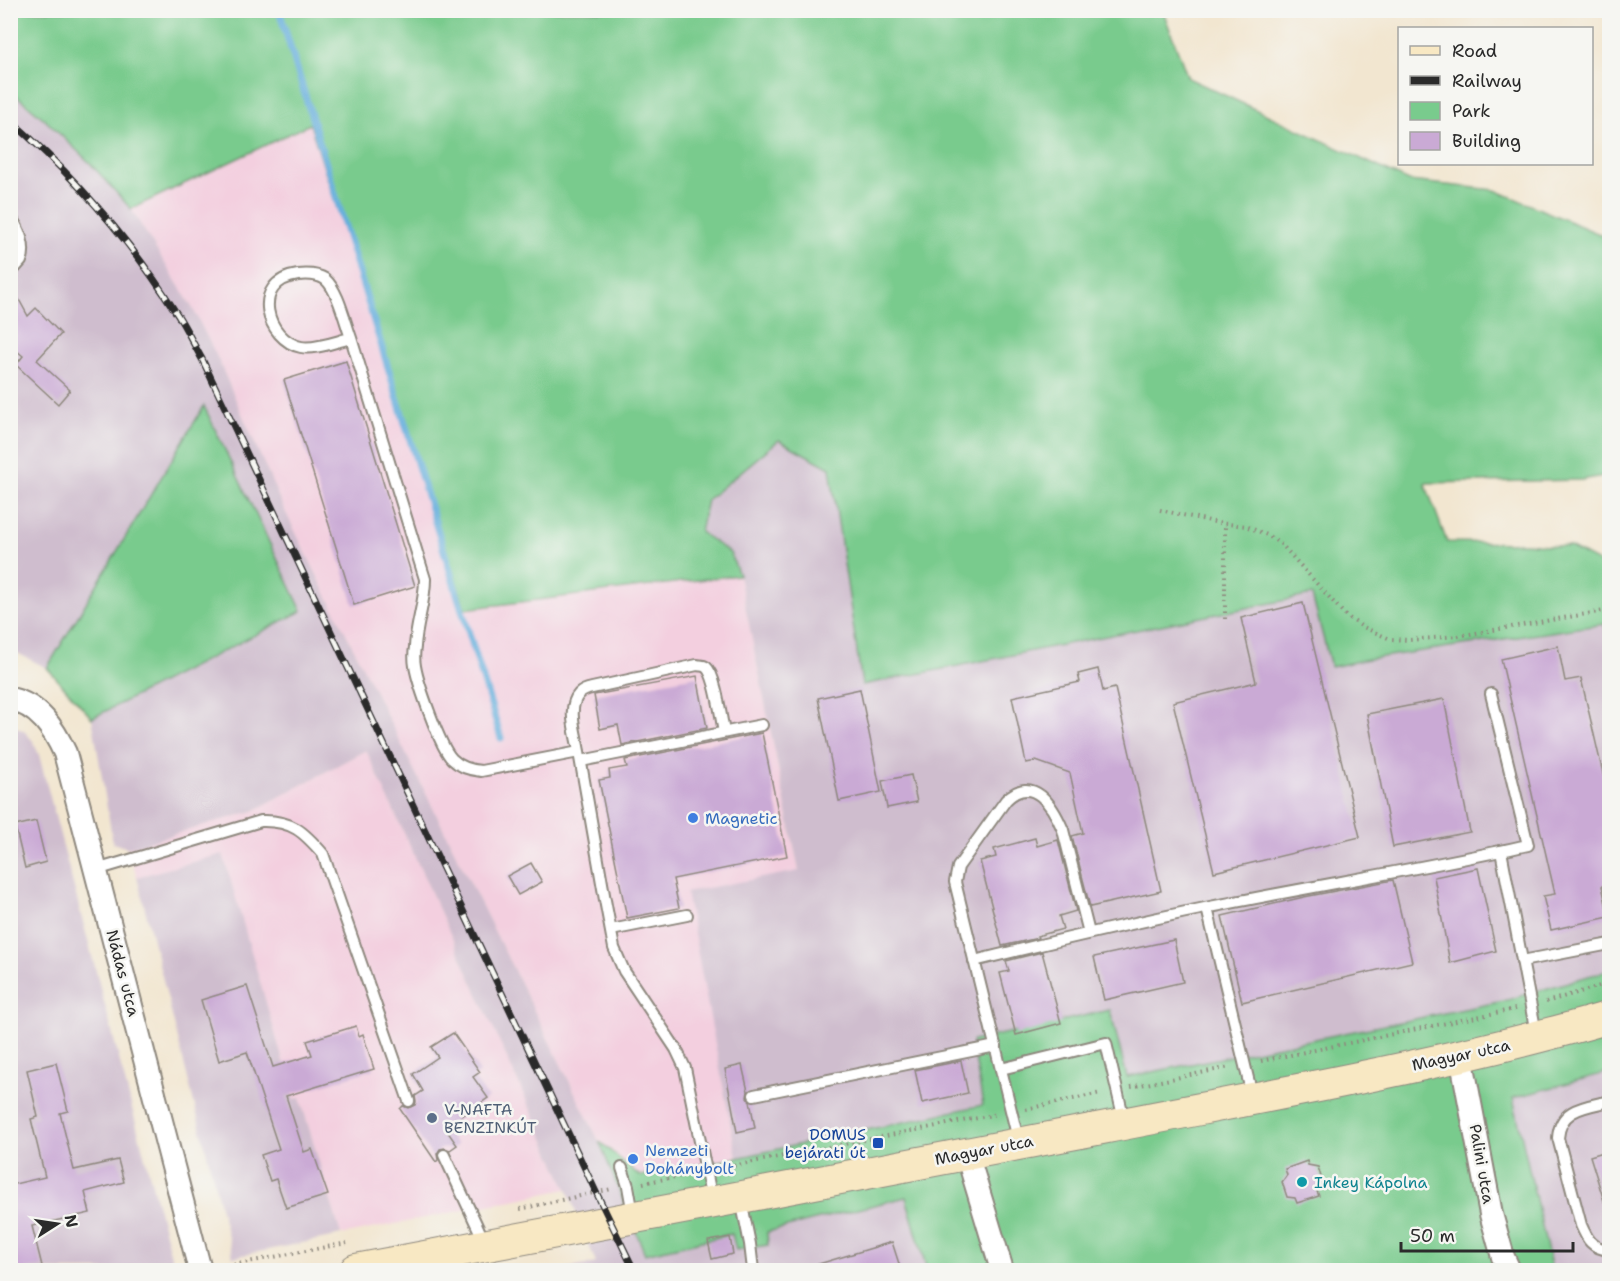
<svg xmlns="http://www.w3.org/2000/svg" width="1620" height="1281" viewBox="0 0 1620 1281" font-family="'Shantell Sans',sans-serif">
<rect width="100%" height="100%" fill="#f6f6f2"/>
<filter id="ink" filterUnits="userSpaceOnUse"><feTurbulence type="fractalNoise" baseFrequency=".0167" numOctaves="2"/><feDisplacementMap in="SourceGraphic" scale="12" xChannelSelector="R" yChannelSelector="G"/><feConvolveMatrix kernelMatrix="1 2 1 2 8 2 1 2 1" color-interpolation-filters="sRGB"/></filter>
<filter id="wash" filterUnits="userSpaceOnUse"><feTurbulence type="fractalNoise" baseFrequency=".008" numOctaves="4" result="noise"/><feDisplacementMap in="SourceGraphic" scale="24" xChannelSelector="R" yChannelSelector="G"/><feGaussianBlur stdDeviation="1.35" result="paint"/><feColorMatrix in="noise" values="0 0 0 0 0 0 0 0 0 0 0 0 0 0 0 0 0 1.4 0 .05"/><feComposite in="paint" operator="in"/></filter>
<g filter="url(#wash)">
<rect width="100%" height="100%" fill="#f2e6d0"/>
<g fill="#f3cfdf">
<path d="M310,124l155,485 274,-34 60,297 -112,20 50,266 -97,18 -41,-35 -317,-636 -65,-148 -25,-50 -61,-98z"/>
<path d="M366,750l201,439 -226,46 -41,-137 -6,1 -71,-244 -86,22 -9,-29 125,-37z"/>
</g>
<g fill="#cfbdce">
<path d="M11,91l32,27 47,45 41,46 61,98 25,50 65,148 317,636 46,113 87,-21 4,17 31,-5v-13l139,-35 21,73h-366l35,-7 -29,-74 -201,-439 -113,61 -125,37 -15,-5 -21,-125 209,-107 -97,-204 -157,261 -36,-18z"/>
<path d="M779,440l51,28 32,217 450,-90 19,72 37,-8 237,-35 5,24 -1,322 -105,31 -377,76 -18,-67 -125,95 -247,53 -51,-266 113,-21 -60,-296 -9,-22 -30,-21 7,-32z"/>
<path d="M10,724l14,7 9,10 6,14 133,505 -52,10h-109z"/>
<path d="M223,854l71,245 6,-1 41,137 -108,22 -96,-380z"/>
<path d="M1609,1072v198h-57l-39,-172z"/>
</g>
<g fill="#79cb8d" stroke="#527b5c" stroke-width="1.5">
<path d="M10,11h1153l25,67 221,103 86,9 114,48v237l-27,5 -157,3 22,59 78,1 45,4 32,17 7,10v74l-4,-24 -237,35 -37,8 -19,-72 -450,90 -32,-217 -51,-28 -72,60 -7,32 30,21 9,22 -274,34 -155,-485 -179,85 -41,-46 -47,-45 -32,-27z"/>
<path d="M204,406l98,205 -210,107 -45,-50z"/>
<path d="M1609,970v102l-96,26 39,172h-625l-21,-73 -139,35 1,13 -32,5 -4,-16 -87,20 -46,-113 41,35 97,-18 246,-53 -11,-64 138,-31 17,67 377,-76z"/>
</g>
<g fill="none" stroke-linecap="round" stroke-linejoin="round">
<path stroke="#64addc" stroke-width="7" d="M279,10l222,728"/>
</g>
<g id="blocks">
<g fill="#caaad5">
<path d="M10,283l18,33 8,-8 25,26 -24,26 33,30 -12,14 -42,-39 7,-9 -13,-11z"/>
<path d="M346,361l69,225 -61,19 -70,-225z"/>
<path d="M1303,603l57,234 -146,35 -41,-170 83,-20 -15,-64z"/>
<path d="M1558,646l7,35 16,-3 29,126v80l-8,2 7,31 -58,13 -8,-34 12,-2 -54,-235z"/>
<path d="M1098,669l5,22 12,-3 46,203 -71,16 -18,-71 11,-3 -13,-60 -34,-12 -10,2 -14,-66 68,-15 -2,-8z"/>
<path d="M697,676l10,52 -85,17 -4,-20 -18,4 -6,-34z"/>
<path d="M860,689l21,103 -42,9 -21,-103z"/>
<path d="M1444,699l26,133 -77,15 -26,-133z"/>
<path d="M762,733l25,123 -114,23 6,29 -52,10 -28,-138 11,-2 -1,-8 18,-3 -2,-7z"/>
<path d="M911,775l6,27 -30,6 -5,-27z"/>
<path d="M36,821l10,41 -21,6 -10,-42z"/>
<path d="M1035,838l2,8 21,-6 18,71 -17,5 4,13 -26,7 1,2 -36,8 -22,-85 16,-4 -2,-8z"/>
<path d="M531,863l11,19 -24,13 -11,-19z"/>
<path d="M1478,868l18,83 -46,12 -16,-86z"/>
<path d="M1393,880l19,82 -170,40 -20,-86 82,-19z"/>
<path d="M1174,940l9,42 -79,18 -10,-43z"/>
<path d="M1042,952l19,71 -45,12 -16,-62 9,-2 -3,-10z"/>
<path d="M247,986l26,81 39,-12 -5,-14 49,-15 3,10 4,-2 11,35 -88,27 18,56 8,-3 16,46 -42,13 -10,-29 -6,2 -9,-26 18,-6 -32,-97 -28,9 -18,-61z"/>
<path d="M453,1033l27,39 -7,5 15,21 -43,30 12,17 -7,5 -5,-2 -5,1 -3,5 1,6 -2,2 -36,-53 3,-3 5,2 7,-3 1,-3 -1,-6 8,-5 -10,-17 25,-17 -7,-10z"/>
<path d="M961,1061l7,32 -46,10 -7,-33z"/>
<path d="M56,1063l12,48 -8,2 14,57 44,-10 6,22 -39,10 5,21 -58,13 10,40 -20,4h-12v-85l35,-8 -14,-58 7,-2 -11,-47z"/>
<path d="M742,1065l6,26 -1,6 3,4 5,27 -18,4 -12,-63z"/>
<path d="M1610,1150v54h-5l-15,-48z"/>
<path d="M1307,1161l1,4 10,2 5,16 -6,8 2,5 -22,7 -2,-5 -8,-1 -5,-15 5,-7 -2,-6z"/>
<path d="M730,1237l3,17 -21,5 -4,-18z"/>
<path d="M892,1242l9,28h-88l-1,-4z"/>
</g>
</g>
</g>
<g filter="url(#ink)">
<use href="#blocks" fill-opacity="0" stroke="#8e887e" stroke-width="1.5"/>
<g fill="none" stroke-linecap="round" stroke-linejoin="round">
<g stroke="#8e887e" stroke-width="14">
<g id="lane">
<path d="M10,217c9,10 17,31 11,44 -3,4 -7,8 -11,11"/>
<path d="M351,338c-14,3 -36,12 -50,9 -34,-7 -52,-65 -3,-72 9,-1 19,-1 27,4 13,11 20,43 26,59l74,241c0,24 -9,45 -10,68 -1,6 -1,13 0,19 3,18 25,81 37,93 8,8 18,11 29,12l98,-19c-2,-16 -13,-44 0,-58 3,-3 8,-5 13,-6l105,-23c3,1 6,0 9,2 10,8 15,52 18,65"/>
<path d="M579,752l26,148 9,48 10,23 52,78 9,19 27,132"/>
<path d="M581,761l181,-36"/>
<path d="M1501,851l35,182"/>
<path d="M96,870l165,-49c31,-1 43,11 62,33l86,247"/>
<path d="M1207,908l45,187"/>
<path d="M611,930l76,-15"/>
<path d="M974,961c77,-19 154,-37 231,-53 108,-22 216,-39 323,-63l-37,-151"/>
<path d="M1522,961l88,-17"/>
<path d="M1001,1069l105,-26 18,77"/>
<path d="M754,1095l242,-49"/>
<path d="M1610,1101c-25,6 -50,7 -52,37l23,87c6,14 11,24 29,25"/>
<path d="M1019,1143l-64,-261 3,-15 48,-67c27,-27 47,6 57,30l26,103"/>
<path d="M444,1155l41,88"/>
<path d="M622,1168l6,18 5,28"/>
<path d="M741,1200l9,44 3,26"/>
</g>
</g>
<g stroke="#8e887e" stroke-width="26">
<g id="street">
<path d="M10,699c29,6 44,30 55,54l135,517"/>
<path d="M1461,1056l30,158 12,43 6,13"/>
<path d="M967,1154l35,116"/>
</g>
</g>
<g stroke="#8e887e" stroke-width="34">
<path id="secondary" d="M356,1270c250,-47 501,-95 751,-143 168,-33 338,-62 503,-110"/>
</g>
<g stroke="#8e887e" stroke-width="4" stroke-dasharray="1.5 4.5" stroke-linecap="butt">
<path d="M1160,510l59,13 27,3 21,9 15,10 64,71 15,10 29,13 19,1 49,-4 152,-26"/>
<path d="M1225,619v-95"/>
<path d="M1546,1002l64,-19"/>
<path d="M1261,1061l254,-52"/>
<path d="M1131,1087l99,-20"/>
<path d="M1026,1109l75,-16"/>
<path d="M722,1168l276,-54"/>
<path d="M643,1183l48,-9"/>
<path d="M520,1209l92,-20"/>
<path d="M222,1267l125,-24"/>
</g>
<use href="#lane" stroke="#fff" stroke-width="10"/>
<use href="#street" stroke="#fff" stroke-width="22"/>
<use href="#secondary" stroke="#f8e8c3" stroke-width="32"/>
<g stroke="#2b2b2b" stroke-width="7">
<path id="rail" d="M10,120c63,55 120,120 165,191 10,15 18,32 27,48l394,833 38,78"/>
</g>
<use href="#rail" stroke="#f6f6f2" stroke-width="4.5" stroke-dasharray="14" stroke-linecap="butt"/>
</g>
</g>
<g fill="#3f7fe0" stroke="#f6f6f2" stroke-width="2">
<circle cx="693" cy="818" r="6"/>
<circle cx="633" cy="1159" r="6"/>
</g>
<circle fill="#5c6f8a" stroke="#f6f6f2" stroke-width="2" cx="432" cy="1118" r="6"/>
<rect fill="#1a4fb4" stroke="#f6f6f2" stroke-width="2" x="872" y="1137" width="12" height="12" rx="3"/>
<circle fill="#0f9aa8" stroke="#f6f6f2" stroke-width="2" cx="1302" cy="1182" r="6"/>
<g text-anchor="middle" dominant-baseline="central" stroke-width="5" stroke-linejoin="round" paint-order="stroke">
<g font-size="16" fill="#366cbe" stroke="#f6f6f2" text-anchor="start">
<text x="705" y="818">Magnetic</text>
<text x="645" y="1150">Nemzeti<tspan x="645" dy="18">Dohánybolt</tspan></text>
</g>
<g font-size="16" fill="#2b2b2b" stroke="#f6f6f2">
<text transform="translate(123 973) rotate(75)">Nádas utca</text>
<text transform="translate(1461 1055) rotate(-12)">Magyar utca</text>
<text transform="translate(984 1150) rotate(-11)">Magyar utca</text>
<text transform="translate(1482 1164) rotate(80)">Palini utca</text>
</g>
<g font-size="16" fill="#4e5e75" stroke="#f6f6f2" text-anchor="start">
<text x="444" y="1109">V-NAFTA<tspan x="444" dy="18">BENZINKÚT</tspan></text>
</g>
<g font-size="16" fill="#164399" stroke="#f6f6f2" text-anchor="end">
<text x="866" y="1134">DOMUS<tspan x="866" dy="18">bejárati út</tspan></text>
</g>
<g font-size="16" fill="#0d838f" stroke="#f6f6f2" text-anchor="start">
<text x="1314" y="1182">Inkey Kápolna</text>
</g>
</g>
<rect width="1620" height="1281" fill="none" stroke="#f6f6f2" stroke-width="36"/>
<rect x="1398" y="27" width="195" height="138" fill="#f6f6f2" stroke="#a5a5a2" stroke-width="1.5"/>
<rect x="1410" y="46" width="30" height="9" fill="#f8e8c3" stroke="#a5a5a2" stroke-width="1.5"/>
<text x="1452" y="57" font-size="18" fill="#2b2b2b">Road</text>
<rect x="1410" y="76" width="30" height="9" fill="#2b2b2b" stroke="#a5a5a2" stroke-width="1.5"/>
<text x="1452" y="87" font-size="18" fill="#2b2b2b">Railway</text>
<rect x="1410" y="102" width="30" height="18" fill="#79cb8d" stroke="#a5a5a2" stroke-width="1.5"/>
<text x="1452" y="117" font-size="18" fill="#2b2b2b">Park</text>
<rect x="1410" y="132" width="30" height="18" fill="#caaad5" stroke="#a5a5a2" stroke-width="1.5"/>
<text x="1452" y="147" font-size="18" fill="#2b2b2b">Building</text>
<g transform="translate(57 1224) rotate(78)" stroke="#f6f6f2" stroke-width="4.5" paint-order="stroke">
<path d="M0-4.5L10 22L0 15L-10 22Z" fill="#2b2b2b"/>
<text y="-9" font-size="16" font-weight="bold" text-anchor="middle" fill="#2b2b2b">N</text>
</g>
<path d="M1401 1242v9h172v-9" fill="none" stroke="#2b2b2b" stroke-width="3"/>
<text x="1410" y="1242" font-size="18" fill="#2b2b2b" stroke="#f6f6f2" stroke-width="4.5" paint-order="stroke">50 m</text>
</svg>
